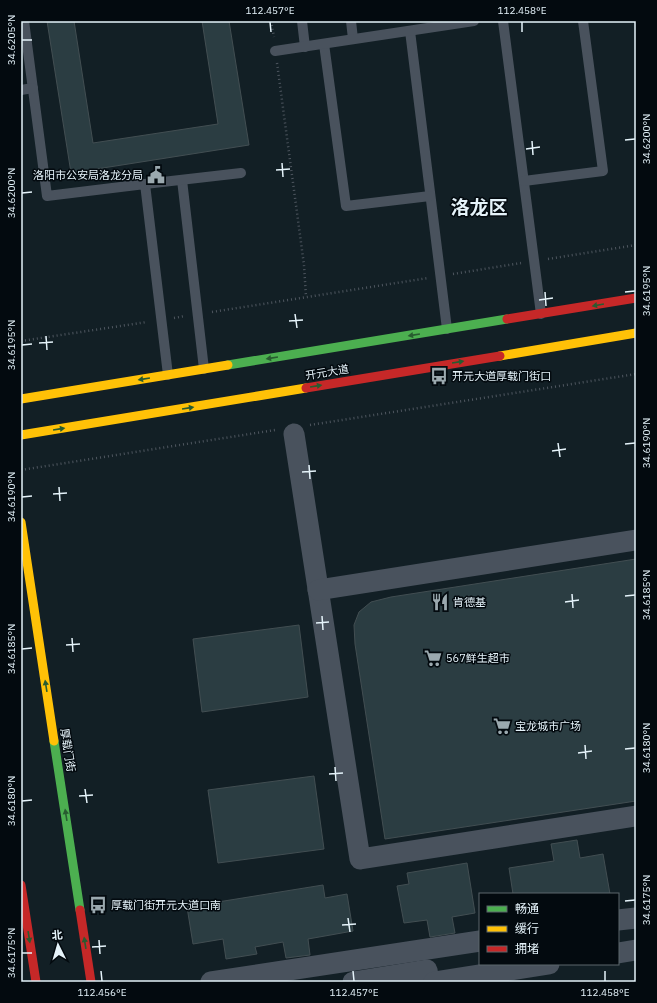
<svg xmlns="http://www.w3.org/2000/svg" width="657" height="1003" viewBox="0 0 657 1003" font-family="'IBM Plex Sans','Noto Sans SC',sans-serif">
<rect width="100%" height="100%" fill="#121f25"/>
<g fill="#2b3d42" stroke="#424e52">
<path d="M47,21h27l19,122 125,-19 -16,-103h27l20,124 -178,28z"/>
<path d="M636,559v242l-251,38 -30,-195 -1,-19 5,-13 12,-10 20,-5z"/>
<path d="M299,625l9,72 -106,15 -9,-73z"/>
<path d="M314,776l10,73 -106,14 -10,-73z"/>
<path d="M577,840l3,18 23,-4 7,40h-97l-4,-26 45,-7 -3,-17z"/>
<path d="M467,863l8,50 -23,4 3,16 -25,4 -3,-17 -23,3 -7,-37 12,-2 -2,-11z"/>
<path d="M323,885l2,13 22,-4 6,37 -45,8 2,16 -24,3 -3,-16 -28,5 2,7 -31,5 -3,-20 -30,5 -6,-37z"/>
</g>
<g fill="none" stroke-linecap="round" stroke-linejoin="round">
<g stroke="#4e565f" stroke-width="2.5" stroke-dasharray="1 3" stroke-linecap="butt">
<path d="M271,21l3,16"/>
<path d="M277,63l27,202 2,32"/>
<path d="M548,259l88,-14"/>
<path d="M453,274l68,-11"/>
<path d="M212,312l216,-34"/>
<path d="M174,318l11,-2"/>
<path d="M21,341l126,-19"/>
<path d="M310,425l326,-51"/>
<path d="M21,470l254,-40"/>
</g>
<g stroke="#49525d" stroke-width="10">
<path d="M24,21l23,175 98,-12 23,191"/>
<path d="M302,21l3,26"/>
<path d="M351,21l2,18"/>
<path d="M503,21l38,293"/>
<path d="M410,31l37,298"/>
<path d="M324,44l22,162 84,-10"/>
<path d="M275,51l199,-30"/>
<path d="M21,90l12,-2"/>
<path d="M182,180l22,189"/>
<path d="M524,181l79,-10 -20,-150"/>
<path d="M145,184l96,-11"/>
</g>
<g stroke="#49525d" stroke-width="21">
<path d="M294,434l66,425 276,-43"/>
<path d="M318,590l318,-50"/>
<path d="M618,920l18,-2"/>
<path d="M618,953l18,-3"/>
<path d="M211,982l269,-41"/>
<path d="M353,982l74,-12 2,12"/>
<path d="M434,982l115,-18"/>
</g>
<g stroke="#4caf50" stroke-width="9">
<path d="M228,365l279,-46"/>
<path d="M54,741l26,169"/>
</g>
<g stroke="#ffc107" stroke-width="9">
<path d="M500,356l136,-23"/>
<path d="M21,399l207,-34"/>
<path d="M21,435l285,-47"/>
<path d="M21,522l33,219"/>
</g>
<g stroke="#c62828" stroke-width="9">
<path d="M507,319l129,-21"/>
<path d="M306,388l194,-32"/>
<path d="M21,885l15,97"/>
<path d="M80,910l11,72"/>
</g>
</g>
<defs><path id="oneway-solid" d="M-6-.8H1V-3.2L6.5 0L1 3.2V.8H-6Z"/></defs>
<g fill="#285c30">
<use href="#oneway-solid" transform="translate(598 305) rotate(170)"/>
<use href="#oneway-solid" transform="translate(414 335) rotate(171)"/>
<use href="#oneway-solid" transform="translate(272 358) rotate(171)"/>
<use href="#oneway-solid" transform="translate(458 362) rotate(-9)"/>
<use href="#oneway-solid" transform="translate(144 379) rotate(171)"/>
<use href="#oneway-solid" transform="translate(316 386) rotate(-9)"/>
<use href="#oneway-solid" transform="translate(188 408) rotate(-9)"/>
<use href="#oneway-solid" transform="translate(59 429) rotate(-9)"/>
<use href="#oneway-solid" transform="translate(46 686) rotate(-99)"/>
<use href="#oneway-solid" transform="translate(66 815) rotate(-99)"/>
<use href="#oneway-solid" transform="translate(29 937) rotate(81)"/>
<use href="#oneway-solid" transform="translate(85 943) rotate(-99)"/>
</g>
<path fill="none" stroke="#e5f3fa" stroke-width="1.5" d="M270,22l1,10M522,22v10M22,40h10M625,140l10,-1M532,141l1,14M526,149l14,-2M282,163l1,14M276,170l14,-1M22,193l10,-1M545,292l1,14M625,292l10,-1M539,300l14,-2M295,314l2,14M289,321l14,-1M46,336l1,14M39,343l14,-1M22,345l10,-1M558,443l2,14M625,444l10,-1M552,451l14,-2M309,465l1,14M302,472l14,-1M59,487l1,14M53,494l14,-1M22,497l10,-1M572,594l1,14M625,596l10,-1M565,602l14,-2M322,616l1,14M316,623l13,-1M72,638l1,14M66,645l14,-1M22,649l10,-1M585,745l1,14M625,749l10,-1M578,753l14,-2M335,767l1,14M329,774l14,-1M85,789l2,14M79,796l14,-1M22,801l10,-1M625,901l10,-1M348,918l2,14M342,925l14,-1M99,940l1,14M92,947l14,-1M22,953h10M101,971l1,10M353,971l1,10M605,971v10"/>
<defs>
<g id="civic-bare" transform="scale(1.38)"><path d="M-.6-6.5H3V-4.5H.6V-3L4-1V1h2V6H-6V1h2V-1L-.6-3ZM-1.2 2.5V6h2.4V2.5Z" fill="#9ba9af" stroke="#030a0f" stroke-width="2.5" paint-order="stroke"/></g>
<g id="bus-bare" transform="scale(1.38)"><path d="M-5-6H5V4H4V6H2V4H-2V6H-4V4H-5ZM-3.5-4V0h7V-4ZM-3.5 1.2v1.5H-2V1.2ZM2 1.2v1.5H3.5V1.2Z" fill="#9ba9af" stroke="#030a0f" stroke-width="2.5" paint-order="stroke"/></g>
<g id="restaurant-bare" transform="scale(1.38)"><path d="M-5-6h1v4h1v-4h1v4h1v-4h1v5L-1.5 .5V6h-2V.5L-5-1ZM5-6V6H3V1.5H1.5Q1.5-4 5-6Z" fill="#9ba9af" stroke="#030a0f" stroke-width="2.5" paint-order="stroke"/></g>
<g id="supermarket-bare" transform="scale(1.38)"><path d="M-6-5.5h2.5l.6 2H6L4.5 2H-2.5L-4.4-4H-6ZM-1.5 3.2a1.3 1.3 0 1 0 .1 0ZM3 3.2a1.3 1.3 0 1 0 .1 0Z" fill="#9ba9af" stroke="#030a0f" stroke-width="2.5" paint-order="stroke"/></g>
</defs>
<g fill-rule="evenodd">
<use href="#civic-bare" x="156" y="175"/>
<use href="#bus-bare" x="439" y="376"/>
<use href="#restaurant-bare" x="440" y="602"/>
<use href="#supermarket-bare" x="433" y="658"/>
<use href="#supermarket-bare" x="502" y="726"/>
<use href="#bus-bare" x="98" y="905"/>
</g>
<g text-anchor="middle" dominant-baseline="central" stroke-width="3" stroke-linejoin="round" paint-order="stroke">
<g font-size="11" fill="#e5f3fa" stroke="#030a0f" text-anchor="start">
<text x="143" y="175" text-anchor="end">洛阳市公安局洛龙分局</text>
<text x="452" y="376">开元大道厚载门街口</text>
<text x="453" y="602">肯德基</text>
<text x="446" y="658">567鲜生超市</text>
<text x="515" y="726">宝龙城市广场</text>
<text x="111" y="905">厚载门街开元大道口南</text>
</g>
<g font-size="11" fill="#e5f3fa" stroke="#030a0f">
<text transform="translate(327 372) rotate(-9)">开元大道</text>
<text transform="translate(68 750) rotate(81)">厚载门街</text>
</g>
<g font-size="19" font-weight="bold" fill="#e5f3fa" stroke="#030a0f">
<text x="479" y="207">洛龙区</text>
</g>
</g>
<rect width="657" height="1003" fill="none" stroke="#030a0f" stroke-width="44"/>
<rect x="479" y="893" width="140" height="72" fill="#030a0f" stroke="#5d676d"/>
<rect x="487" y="906" width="20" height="6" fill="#4caf50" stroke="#5d676d"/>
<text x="515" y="913" font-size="12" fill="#e5f3fa">畅通</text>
<rect x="487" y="926" width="20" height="6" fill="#ffc107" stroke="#5d676d"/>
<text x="515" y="933" font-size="12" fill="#e5f3fa">缓行</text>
<rect x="487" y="946" width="20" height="6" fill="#c62828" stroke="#5d676d"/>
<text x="515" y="953" font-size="12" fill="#e5f3fa">拥堵</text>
<g transform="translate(58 945) rotate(355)" stroke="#030a0f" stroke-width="3" paint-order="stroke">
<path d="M0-3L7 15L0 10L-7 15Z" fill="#e5f3fa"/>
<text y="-6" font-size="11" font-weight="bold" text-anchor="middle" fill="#e5f3fa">北</text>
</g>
<rect x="22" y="22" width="613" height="959" fill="none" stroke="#e5f3fa" stroke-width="1.5"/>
<g font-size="10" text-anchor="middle" fill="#e5f3fa">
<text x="270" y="14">112.457°E</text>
<text x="522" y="14">112.458°E</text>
<text transform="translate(11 40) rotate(-90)" y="4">34.6205°N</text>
<text transform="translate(646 139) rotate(-90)" y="4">34.6200°N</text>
<text transform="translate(11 193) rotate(-90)" y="4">34.6200°N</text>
<text transform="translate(646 291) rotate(-90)" y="4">34.6195°N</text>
<text transform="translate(11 345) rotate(-90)" y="4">34.6195°N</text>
<text transform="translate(646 443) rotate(-90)" y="4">34.6190°N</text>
<text transform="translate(11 497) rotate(-90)" y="4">34.6190°N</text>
<text transform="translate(646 595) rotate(-90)" y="4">34.6185°N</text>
<text transform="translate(11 649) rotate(-90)" y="4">34.6185°N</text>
<text transform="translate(646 748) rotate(-90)" y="4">34.6180°N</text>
<text transform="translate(11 801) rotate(-90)" y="4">34.6180°N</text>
<text transform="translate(646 900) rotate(-90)" y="4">34.6175°N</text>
<text transform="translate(11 953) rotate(-90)" y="4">34.6175°N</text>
<text x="102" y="996">112.456°E</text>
<text x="354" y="996">112.457°E</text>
<text x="605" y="996">112.458°E</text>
</g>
</svg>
